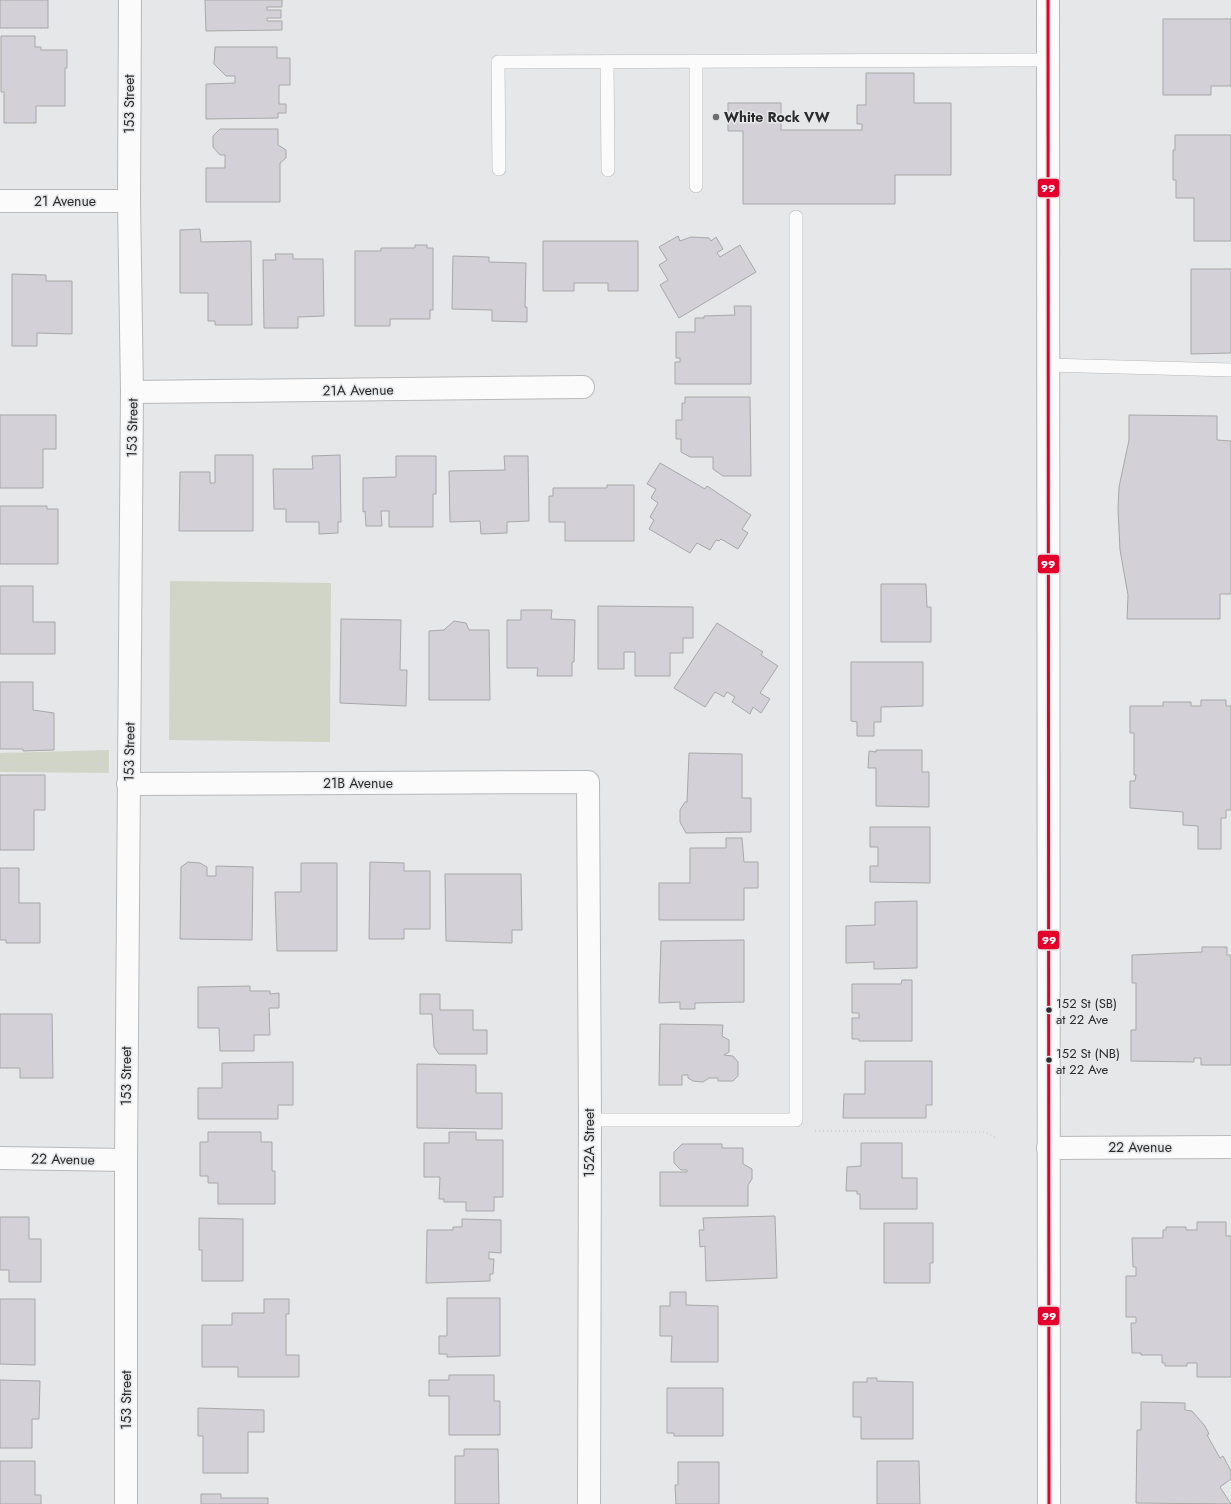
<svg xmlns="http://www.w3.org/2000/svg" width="1231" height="1504" viewBox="0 0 1231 1504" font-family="Jost,sans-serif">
<rect width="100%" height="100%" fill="#e6e7e8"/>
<g fill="#d0d5c7">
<path d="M170,581l161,2 -1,159 -161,-2z"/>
<path d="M109,750v23l-109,-1v-19z"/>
</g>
<g fill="#d3d0d7" stroke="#a7a8a8">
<rect x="0" y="0" width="48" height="28"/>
<path d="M205,0h77v7h-15v3h14v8h-14v3h15v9l-76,1z"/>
<path d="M1163,19h68v67h-20v9h-48z"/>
<path d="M1,36h34v11h6v3h26v18h-2v38h-29v17h-32v-31h-3z"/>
<path d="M215,47h62v11h13v27h-11v19h7v9h-8v5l-72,1v-35l29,-1v-7h-9l-12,-12z"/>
<path d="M866,73h48v30h37v72h-56v29h-152v-73h-15v-28h53v27h81v-6h-5v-19h9z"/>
<path d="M220,129h58v16l8,5v8l-6,5v39h-74v-34h19v-13h-5l-7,-8v-11z"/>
<path d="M1175,135h56v106h-37v-43h-18v-18h-3v-30h2z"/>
<path d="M200,229l1,13 50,-1 1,84h-37v-4h-7v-28h-28v-63z"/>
<path d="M678,236l2,5 11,-4 18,1 2,3 5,-4 7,12 -6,4 3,4 20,-12 16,27 -77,46 -19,-33 8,-5 -9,-15 8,-5 -8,-13z"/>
<path d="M543,241h95v50h-30v-8h-34v8h-31z"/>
<path d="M415,245h12v3h6v62h-3v9h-40v7h-35v-75h26v-3h34z"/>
<path d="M275,254h18v5h30l1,57 -26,1v11h-34l-1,-68h13z"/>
<path d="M453,256l36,1v5l37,1 -1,44h2v15l-35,-1v-11l-40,-1z"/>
<path d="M1191,269h40v84l-40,1z"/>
<path d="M12,274l34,1v6h26v53l-35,-1v13h-25z"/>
<path d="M734,306h17v78h-76v-22h5v-4h-4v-26h19v-14h9v-2l31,-1z"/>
<path d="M685,397h65l1,79h-28l-10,-7v-12h-23l-9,-5v-13h-5v-19h6v-17h3z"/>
<path d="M0,415h56v34h-13v39h-43z"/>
<path d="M1129,415l88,1v24l14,1v153h-11v25h-93l1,-24 -8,-45 -2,-41 1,-22 10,-47z"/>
<path d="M215,455h38v76h-74l1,-59h30v11h5z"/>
<path d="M340,455l1,67h-3v11l-19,1v-12h-33v-13h-12l-1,-40h40l-1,-13z"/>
<path d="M396,456h40v38h-3v33h-44v-16h-8l1,15h-16l-1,-15 -2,1v-34l33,-1z"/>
<path d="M504,456h24l1,65 -22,1v11l-26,1 -1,-13 -30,1 -1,-51 56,-1z"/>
<path d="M660,463l45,26 2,-3 44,29 -9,14 6,4 -10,16 -17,-10 -2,2 -3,-1 -6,10 -13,-7 -7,10 -41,-24 5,-9 -4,-3 8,-14 -7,-5 5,-9 -9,-5z"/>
<path d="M607,485h27v56h-69v-19h-16v-26h4v-8h54z"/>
<path d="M0,506h47v3h11v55h-58z"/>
<path d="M881,584h45l1,23h4v35h-50z"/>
<path d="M0,586h33v36h22v32h-55z"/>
<path d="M598,606l95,1v31h-10v15h-13v23h-35v-24h-11v17h-26z"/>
<path d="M521,610h31l-1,9 24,1 -1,42h-2v14h-35l1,-8h-31v-48h14z"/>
<path d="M341,619l60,1 -1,50h7l-1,36 -66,-3z"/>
<path d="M454,621l12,2 3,7h20l1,70h-61v-69l15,-1z"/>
<path d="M717,623l46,29 -2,3 17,11 -18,27 10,6 -9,14 -8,-6 -3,7 -18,-12 3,-5 -8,-5 -3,5 -9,-5 -10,15 -31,-19z"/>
<path d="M851,662h72v44l-42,1v15h-7v14h-17v-14l-6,-1z"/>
<path d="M0,682h33v28l21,3v37l-31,1v-2h-23z"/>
<path d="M1201,700h25v6h5v104h-5v8h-5v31h-23v-23l-15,-1v-13l-53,-4v-27h5l1,-6h-2v-42h-4v-27h33v-4h28v4h10z"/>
<path d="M876,750h46v22h7v35l-53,-1v-38h-8l1,-17 7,1z"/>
<path d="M689,753l53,1v44h9v34l-65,1 -6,-11v-12l5,-8h2z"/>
<path d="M0,775h45v35h-11v40h-34z"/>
<path d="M870,827h60v56l-60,-1v-16h8v-19h-8z"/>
<path d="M726,838h16l2,24h14v26h-14v32h-85v-37h31v-35h36z"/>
<path d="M188,862l12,1 7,4v9h9v-10l37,1 -1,73 -72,-1 1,-72z"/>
<path d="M370,862l34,1v8h26v58h-26v10h-35z"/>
<path d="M301,863h36v88h-60l-2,-59h26z"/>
<path d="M0,868h19v35h21v40h-34v-3h-6z"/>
<path d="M445,874h76l1,56h-10v13l-66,-2z"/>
<path d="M917,901v67l-43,1v-7l-28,1v-37l29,-1v-23z"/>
<path d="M744,940v62l-49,1v6h-15v-7l-21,1 2,-62z"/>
<path d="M1202,947h25v8h4v110h-30v-7h-7v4l-63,-1v-31h5v-47h-4v-28l70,-3z"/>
<path d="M902,980h10v61h-53v-2h-7v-21h7v-5h-7v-29h49z"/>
<path d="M250,986v5h20v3l9,-1v15h-10l1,27h-16v16h-34l-1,-23h-21v-41z"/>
<path d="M420,994h20v16h33v20h14v24h-48l-5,-7 -2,-33h-12z"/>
<path d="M0,1014h52l1,64h-33v-10h-20z"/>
<path d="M660,1024l63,1 -1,11 7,4v12l-5,3 9,1 5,6v14l-5,5h-15v-3h-9l-6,4 -10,-1 -5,-3v-3h-6v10h-23z"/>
<path d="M865,1061h67v44h-6v13h-83l1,-24h21z"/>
<path d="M293,1062v43h-15v14h-80v-31h24v-25z"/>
<path d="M417,1064l59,1v28h26v36l-85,-1z"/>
<path d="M208,1132h53v10h11v29h3v33h-57v-21h-10v-7h-8v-34h8z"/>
<path d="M449,1132h27v8h27v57h-9v14h-28v-9h-22v-3h-5l1,-22h-16v-34h25z"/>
<path d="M861,1143h41v35h15v31h-57v-15h-3v-3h-11l1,-24 14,-1z"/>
<path d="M682,1144h40v4h21v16l9,5v10l-4,6v21h-88v-34h27v-2h-6l-7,-7v-11z"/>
<path d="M775,1216l2,62 -71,3 -1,-35 -5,1 -1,-17h5l-1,-12z"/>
<path d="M0,1217h29v22h12v43h-32v-12h-9z"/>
<path d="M199,1218l44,1v62h-41v-31h-3z"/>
<path d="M462,1219l39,1v33l-12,-1v7h5l-1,15h-3v7l-64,2 1,-53h26v-3h9z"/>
<path d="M1197,1222h29v14h5v141h-34v-14h-10v3h-22v-3h-3v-8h-21v-2h-9l-1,-30h5v-6h-10v-41h10v-9h-3l-1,-29h31v-8h3v-3h20v3h11z"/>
<path d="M884,1223h49v40h-3v20h-46z"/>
<path d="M670,1292h16v13l32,1v56h-47l1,-26h-12v-30h10z"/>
<path d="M447,1298h53v58l-53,1v-3h-8v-18h8z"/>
<path d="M0,1299h35v66l-35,-1z"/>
<path d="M264,1299h25v15h-3v41h13v22h-61v-10h-36v-42h30v-12h32z"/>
<path d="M449,1375h45v26h6v34h-51v-39h-20v-16h20z"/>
<path d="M867,1378h10v3l36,1v57h-52v-22h-8v-35h14z"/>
<path d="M0,1380l40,1 -1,38h-7v29h-32z"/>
<path d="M667,1388h56v48h-49v-3h-7z"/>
<path d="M1141,1402l44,1v7l7,1 13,15 4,8 -2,1 13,23 3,-2 8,15v8l-11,8 11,17 -95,-1 1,-73h4z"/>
<path d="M198,1408l66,2v22h-16v41h-45v-37h-5z"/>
<path d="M464,1449h34l1,55h-44v-48h9z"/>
<path d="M0,1461h35v34h6v9h-41z"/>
<path d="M877,1461h42l1,43h-43z"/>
<path d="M678,1462h41v42h-43l-1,-19h3z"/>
<path d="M201,1494h20v4h47v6h-67z"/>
</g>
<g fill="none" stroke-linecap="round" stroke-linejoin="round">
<g stroke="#b8b9ba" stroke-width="14">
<g id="lane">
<path d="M607,62l1,108"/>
<path d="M696,62v124"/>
<path d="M499,169l-1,-107 550,-2"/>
<path d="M1048,365l183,5"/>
<path d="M590,1120h206v-903"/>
</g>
</g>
<g stroke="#b8b9ba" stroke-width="24">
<g id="street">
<path d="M0,201h129"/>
<path d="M132,392l451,-5"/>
<path d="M128,784l460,-2 2,338 -1,384"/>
<path d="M1048,1148l183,-1"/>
<path d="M0,1158l126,2"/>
<path d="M126,1504v-344l6,-768 -3,-191 1,-201"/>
</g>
</g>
<g stroke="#b8b9ba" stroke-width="24">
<path id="secondary" d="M1048,0l1,1504"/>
</g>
<g stroke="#d2d3d3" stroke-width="2.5" stroke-dasharray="1 3" stroke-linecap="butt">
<path d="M0,765l102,-1"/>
<path d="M815,1131l169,1 13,6"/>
</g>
<use href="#lane" stroke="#fbfbfc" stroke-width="13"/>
<use href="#street" stroke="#fbfbfc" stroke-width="22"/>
<use href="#secondary" stroke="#fbfbfc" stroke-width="22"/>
<g stroke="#e5e7e9" stroke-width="6">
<path id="bus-1" d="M1048,0l1,1504"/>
</g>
<use href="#bus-1" stroke="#e4002b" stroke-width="3"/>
</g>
<circle fill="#6c6d6e" stroke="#e5e7e9" stroke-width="1.5" cx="716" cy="117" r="4"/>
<g fill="#2b2b2c" stroke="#e5e7e9" stroke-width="1.5">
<circle cx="1049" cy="1010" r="3.5"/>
<circle cx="1049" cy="1060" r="3.5"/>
</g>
<g text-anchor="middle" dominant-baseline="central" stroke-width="3" stroke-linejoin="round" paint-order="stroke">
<g font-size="13" fill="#2b2b2c" stroke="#e5e7e9" text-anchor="start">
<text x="1056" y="1003">152 St (SB)<tspan x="1056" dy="16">at 22 Ave</tspan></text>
<text x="1056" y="1053">152 St (NB)<tspan x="1056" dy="16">at 22 Ave</tspan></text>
</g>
<g font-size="14" fill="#2b2b2c" stroke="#e5e7e9">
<text transform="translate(129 104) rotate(-90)">153 Street</text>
<text x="65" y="201">21 Avenue</text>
<text transform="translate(358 390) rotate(-1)">21A Avenue</text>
<text transform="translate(132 428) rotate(-89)">153 Street</text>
<text transform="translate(129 752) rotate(-89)">153 Street</text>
<text x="358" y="783">21B Avenue</text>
<text transform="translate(126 1076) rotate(-90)">153 Street</text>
<text transform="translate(589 1143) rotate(-90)">152A Street</text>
<text x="1140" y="1147">22 Avenue</text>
<text transform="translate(63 1159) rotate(1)">22 Avenue</text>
<text transform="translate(126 1400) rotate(-90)">153 Street</text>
</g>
<g font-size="14" font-weight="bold" fill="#2b2b2c" stroke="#e5e7e9" text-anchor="start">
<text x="724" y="117">White Rock VW</text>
</g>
</g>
<g stroke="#e5e7e9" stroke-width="1.5">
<rect x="1037" y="178" width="23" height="20" rx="4" fill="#e4002b"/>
<rect x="1037" y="554" width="23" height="20" rx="4" fill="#e4002b"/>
<rect x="1037" y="930" width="23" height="20" rx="4" fill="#e4002b"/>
<rect x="1037" y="1306" width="23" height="20" rx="4" fill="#e4002b"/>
</g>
<g font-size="11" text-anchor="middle" font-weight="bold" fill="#fff">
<text x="1048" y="192">99</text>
<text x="1048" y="568">99</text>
<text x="1049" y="944">99</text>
<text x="1049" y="1320">99</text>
</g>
</svg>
